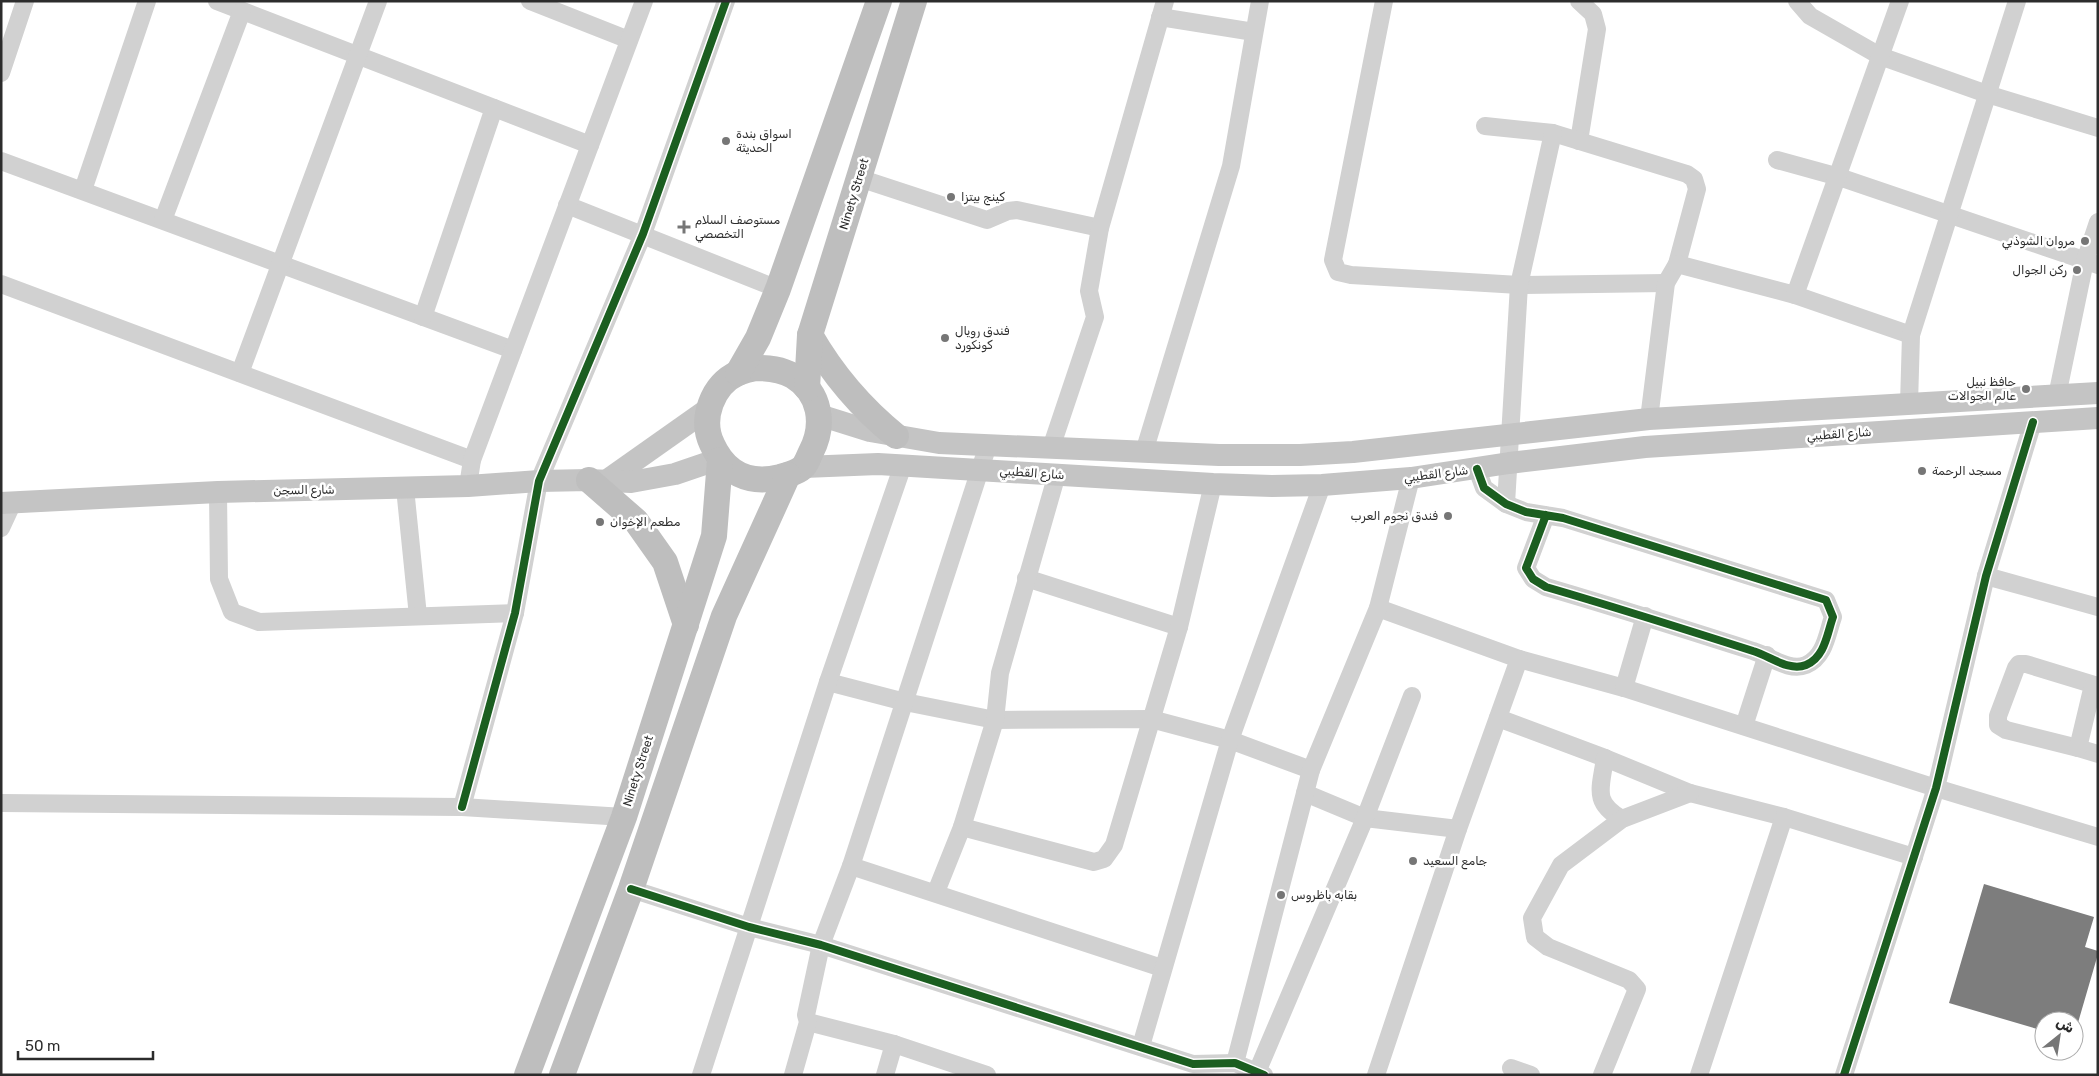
<svg xmlns="http://www.w3.org/2000/svg" width="2099" height="1076" viewBox="0 0 2099 1076" font-family="Rubik,'Noto Sans Arabic',sans-serif">
<rect width="100%" height="100%" fill="#fff"/>
<path fill="#7d7d7d" d="M1984,884l110,33 -9,30 13,4v3l-23,79 -1,-12h-30v10l-95,-28z"/>
<g fill="none" stroke-linecap="round" stroke-linejoin="round">
<g stroke="#d1d1d1" stroke-width="18">
<path d="M217,1l373,144"/>
<path d="M530,1l99,39"/>
<path d="M1384,1l-51,259 5,12 13,3 168,10 147,-2"/>
<path d="M1579,1l14,13 4,15 -18,112"/>
<path d="M1797,1l13,15 70,40 107,38 111,34"/>
<path d="M1160,17l94,15"/>
<path d="M1,73l24,-72"/>
<path d="M1485,126l68,7 134,41 7,5 3,10 -20,75 -11,19 -17,136"/>
<path d="M1777,160l62,17 259,88"/>
<path d="M1,161l512,189"/>
<path d="M859,178l128,42 21,-9 9,-1 83,18"/>
<path d="M83,190l64,-189"/>
<path d="M567,205l211,84"/>
<path d="M163,220l79,-209"/>
<path d="M1677,264l118,31 116,40"/>
<path d="M1,284l471,176"/>
<path d="M1795,295l105,-294"/>
<path d="M423,317l71,-209"/>
<path d="M240,373l138,-372"/>
<path d="M2057,396l28,-135 13,-39"/>
<path d="M1909,404l2,-69 106,-334"/>
<path d="M1051,448l44,-131 -6,-26 11,-63 65,-227"/>
<path d="M1144,452l87,-286 29,-165"/>
<path d="M1477,469l7,19 22,16 20,8 37,6 263,82 7,17c-6,17 -8,40 -27,48 -17,7 -36,-9 -53,-14 -69,-22 -138,-44 -207,-64l-13,-8 -7,-11 20,-53"/>
<path d="M468,486l4,-26 172,-459"/>
<path d="M405,488l13,128"/>
<path d="M218,492l1,87 13,33 27,10 256,-9"/>
<path d="M1506,504l13,-219 34,-152"/>
<path d="M1,528l12,-26"/>
<path d="M1986,576l112,31"/>
<path d="M1026,578l153,49"/>
<path d="M1378,608l141,51 105,29 312,100 162,49"/>
<path d="M828,682l77,20 90,18 156,-1 79,21 81,30"/>
<path d="M2098,686l-72,-22h-7l-3,4 -18,48v9l8,5 72,18 20,6"/>
<path d="M1624,688l21,-72"/>
<path d="M1498,718l107,40 85,35 94,24 130,40"/>
<path d="M1744,726l23,-71"/>
<path d="M2078,748l15,-63"/>
<path d="M1605,758c-4,30 -13,44 17,61"/>
<path d="M1305,793l60,25 93,11"/>
<path d="M1,803l461,4 162,10"/>
<path d="M462,807l53,-194 24,-132 104,-247 83,-233"/>
<path d="M962,827l132,35 10,-3 10,-14 65,-218 34,-143"/>
<path d="M851,866l311,102"/>
<path d="M631,889l118,38 72,18 372,119 42,-1 29,12"/>
<path d="M936,892l26,-65 33,-107 5,-47 57,-199"/>
<path d="M808,1022l86,22 93,31"/>
<path d="M1141,1046l89,-306 92,-255"/>
<path d="M1235,1063l76,-293 67,-162 33,-130"/>
<path d="M1511,1068l20,7"/>
<path d="M1257,1072l108,-254 47,-122"/>
<path d="M701,1075l127,-393 75,-217"/>
<path d="M793,1075l15,-53 -2,-7 15,-70 30,-79 137,-421"/>
<path d="M885,1075l9,-31"/>
<path d="M1376,1075l82,-246 61,-170"/>
<path d="M1602,1075l35,-86 -8,-9 -81,-33 -13,-10 -3,-19 29,-53 61,-46 68,-26"/>
<path d="M1699,1075l85,-258"/>
<path d="M1844,1075l92,-287 50,-212 47,-154"/>
</g>
<g stroke="#c4c4c4" stroke-width="22">
<path d="M819,415l51,16 69,12 280,12h81l53,-3 296,-33 449,-26"/>
<path d="M804,467l74,-3 335,20 59,2 50,-1 89,-7 98,-15 136,-16 453,-29"/>
<path d="M606,481l102,-72"/>
<path d="M1,503l217,-11 250,-6 71,-5 50,-1 42,2 44,-8 44,-15"/>
</g>
<g stroke="#bebebe" stroke-width="26">
<path d="M810,335c23,40 50,72 86,101"/>
<path d="M756,368c13,0 25,1 37,8 28,17 32,49 18,76 -2,4 -4,10 -7,14 -5,6 -17,9 -24,11 -31,8 -55,-4 -68,-33 -12,-25 0,-59 26,-71 5,-2 12,-4 18,-5z"/>
<path d="M738,373l20,-35 20,-49 101,-288"/>
<path d="M807,388l3,-53 104,-334"/>
<path d="M589,480l47,41 29,41 21,63"/>
<path d="M527,1075l97,-258 90,-281 6,-76"/>
<path d="M562,1075l69,-186 93,-273 64,-141"/>
</g>
<g stroke="#fff" stroke-width="11">
<g id="cycleway">
<path d="M1477,469l7,19 22,16 20,8 37,6 263,82 7,17c-6,17 -8,40 -27,48 -17,7 -36,-9 -53,-14 -69,-22 -138,-44 -207,-64l-13,-8 -7,-11 20,-53"/>
<path d="M462,807l53,-194 24,-132 104,-247 83,-233"/>
<path d="M631,889l118,38 72,18 372,119 42,-1 29,12"/>
<path d="M1844,1075l92,-287 50,-212 47,-154"/>
</g>
</g>
<use href="#cycleway" stroke="#1b5e20" stroke-width="8"/>
</g>
<g fill="#767676" stroke="#fff" stroke-width="2">
<circle cx="726" cy="141" r="5"/>
<circle cx="951" cy="197" r="5"/>
<path d="M681.5 219.5h5v5h5v5h-5v5h-5v-5h-5v-5h5z"/>
<circle cx="2085" cy="241" r="5"/>
<circle cx="2077" cy="270" r="5"/>
<circle cx="945" cy="338" r="5"/>
<circle cx="2026" cy="389" r="5"/>
<circle cx="1922" cy="471" r="5"/>
<circle cx="1448" cy="516" r="5"/>
<circle cx="600" cy="522" r="5"/>
<circle cx="1413" cy="861" r="5"/>
<circle cx="1281" cy="895" r="5"/>
</g>
<g text-anchor="middle" dominant-baseline="central" stroke-width="5" stroke-linejoin="round" paint-order="stroke">
<g font-size="12" fill="#2c2c2c" stroke="#fff" text-anchor="start">
<text x="736" y="134">اسواق بندة<tspan x="736" dy="14">الحديثة</tspan></text>
<text x="961" y="197">كينج بيتزا</text>
<text x="695" y="220">مستوصف السلام<tspan x="695" dy="14">التخصصي</tspan></text>
<text x="2075" y="241" text-anchor="end">مروان الشوذبي</text>
<text x="2067" y="270" text-anchor="end">ركن الجوال</text>
<text x="955" y="331">فندق رويال<tspan x="955" dy="14">كونكورد</tspan></text>
<text x="2016" y="382" text-anchor="end">حافظ نبيل<tspan x="2016" dy="14">عالم الجوالات</tspan></text>
<text x="1932" y="471">مسجد الرحمة</text>
<text x="1438" y="516" text-anchor="end">فندق نجوم العرب</text>
<text x="610" y="522">مطعم الإخوان</text>
<text x="1423" y="861">جامع السعيد</text>
<text x="1291" y="895">بقابه باظروس</text>
</g>
<g font-size="12" fill="#2c2c2c" stroke="#fff">
<text transform="translate(854 194) rotate(-73)">Ninety Street</text>
<text transform="translate(1839 434) rotate(-4)">شارع القطيبي</text>
<text transform="translate(1032 473) rotate(4)">شارع القطيبي</text>
<text transform="translate(1436 474) rotate(-7)">شارع القطيبي</text>
<text transform="translate(304 490) rotate(-1)">شارع السجن</text>
<text transform="translate(638 771) rotate(-72)">Ninety Street</text>
</g>
</g>
<rect width="2099" height="1076" fill="none" stroke="#2c2c2c" stroke-width="5"/>
<g transform="translate(2059 1036) rotate(30)"><circle r="24" fill="#ffffff" stroke="#ababab"/>
<path d="M0-4L9 19L0 12L-9 19Z" fill="#767676"/>
<text y="-8" font-size="14" font-weight="bold" text-anchor="middle" fill="#2c2c2c">ش</text>
</g>
<path d="M18 1051v8h135v-8" fill="none" stroke="#2c2c2c" stroke-width="2.5"/>
<text x="25" y="1051" font-size="15" fill="#2c2c2c" stroke="#ffffff" stroke-width="4" paint-order="stroke">50 m</text>
</svg>
